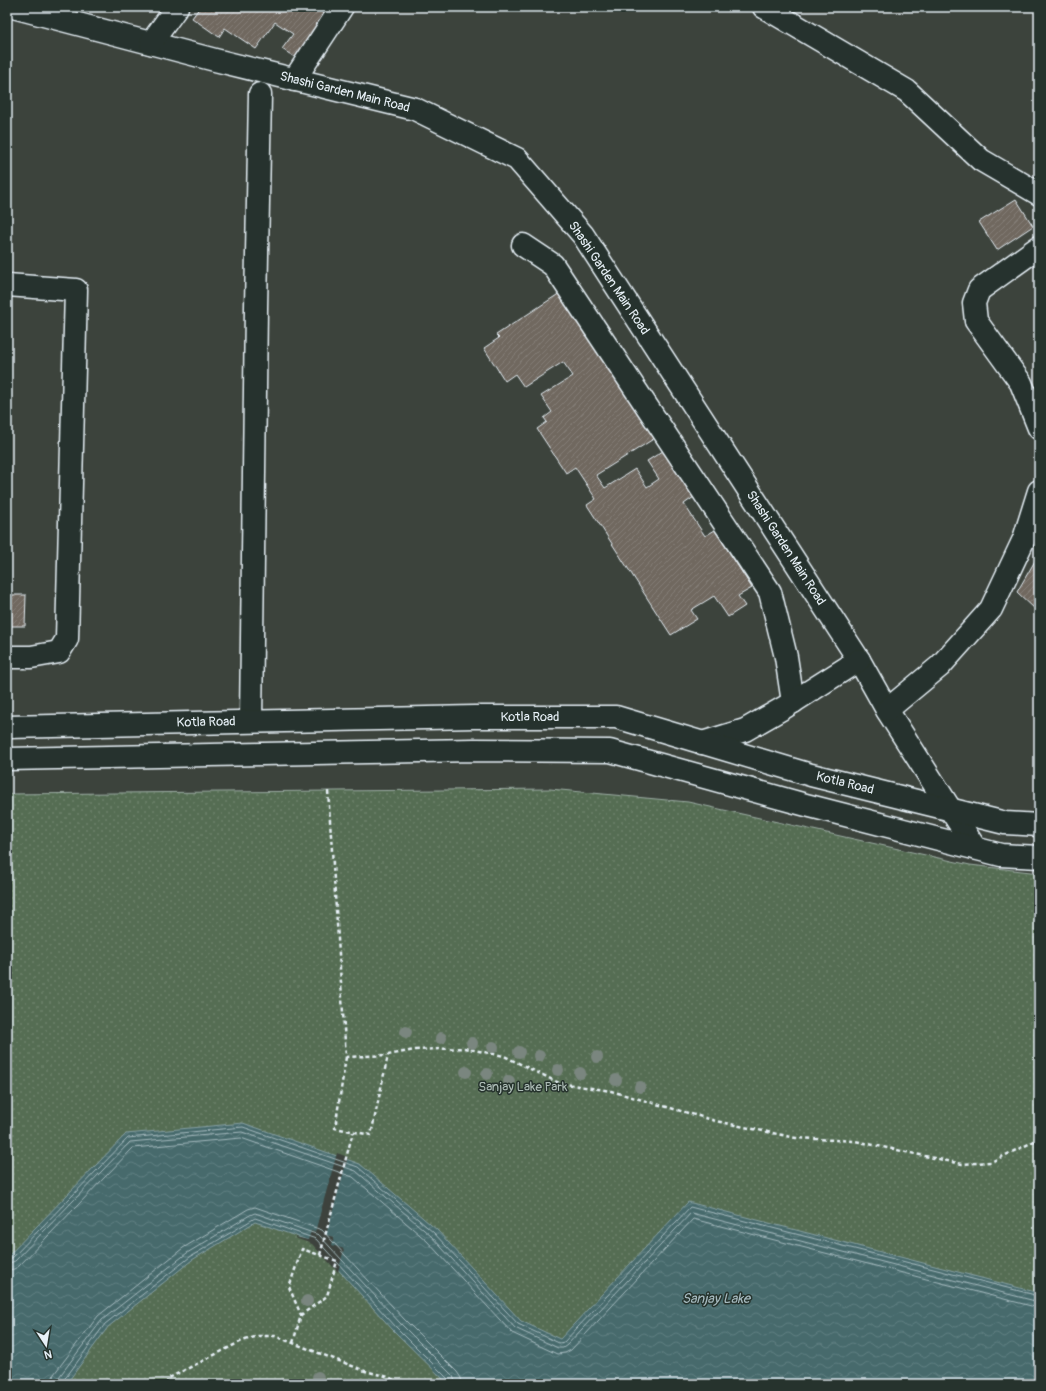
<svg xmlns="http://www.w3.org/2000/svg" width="1046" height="1391" viewBox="0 0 1046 1391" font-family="Pangolin,sans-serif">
<defs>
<pattern id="park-dots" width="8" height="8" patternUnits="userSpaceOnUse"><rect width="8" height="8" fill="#556d53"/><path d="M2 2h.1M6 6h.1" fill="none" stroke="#6d826c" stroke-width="1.8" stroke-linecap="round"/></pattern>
<pattern id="water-waves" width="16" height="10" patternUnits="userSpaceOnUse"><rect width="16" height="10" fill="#466a6c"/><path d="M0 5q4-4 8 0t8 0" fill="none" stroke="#618082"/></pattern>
<pattern id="building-hatch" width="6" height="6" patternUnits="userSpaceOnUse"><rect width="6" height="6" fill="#70685f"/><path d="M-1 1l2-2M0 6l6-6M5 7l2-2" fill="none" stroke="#847e77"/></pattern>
</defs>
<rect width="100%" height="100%" fill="#3c433c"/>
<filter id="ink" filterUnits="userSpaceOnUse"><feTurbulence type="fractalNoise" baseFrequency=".025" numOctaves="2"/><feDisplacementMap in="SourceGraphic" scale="8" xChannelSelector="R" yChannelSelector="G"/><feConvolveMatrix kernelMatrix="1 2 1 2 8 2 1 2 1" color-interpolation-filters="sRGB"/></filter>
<g filter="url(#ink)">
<path fill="url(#park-dots)" stroke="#9eafa6" d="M550,789l138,13 282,63 69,8v511h-1032v-590z"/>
<path fill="url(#water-waves)" stroke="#87a0a4" d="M243,1123l117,41 77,66 84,91 39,18 128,-137 351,91v91h-591l-55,-54 -80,-88 -58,-20 -63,38 -84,67 -38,52 -6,5h-57v-127l119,-123z"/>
<path fill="#3c433c" d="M337,1153l11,4 -22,78 8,2 -2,8 12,4 -6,23 -26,-28 -17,-6v-1l13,3 3,-9 4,1z"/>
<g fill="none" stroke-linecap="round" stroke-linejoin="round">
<g stroke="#a7bbc0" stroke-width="1">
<path d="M7,1259l5,-1 116,-120 115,-11 115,40 76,66 84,91 41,19 5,-1 126,-135 349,89"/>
<path d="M7,1264l8,-3 115,-119 112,-10 114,39 75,65 84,92 43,20h5l4,-3 124,-132 348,89"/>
<path d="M7,1270l7,-1 5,-3 114,-118 108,-10 112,39 74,64 85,92 45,21 8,-1 6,-3 122,-131 346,89"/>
<path d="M51,1384l3,-10 44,-58 85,-68 65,-39 7,-2 67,23 82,89 53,53 4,6 1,6"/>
<path d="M57,1384l2,-7 43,-57 85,-67 63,-38 5,-2 64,22 81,88 53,53 3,8"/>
<path d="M62,1384l1,-4 4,-4 38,-52 85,-67 65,-39 61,21 80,88 53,53 2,4"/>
</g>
</g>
<g fill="url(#building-hatch)" stroke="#e8f1f8">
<path d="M200,7h132l-36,51 -14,-9 11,-15 -18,-12 -19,27 -31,-21 -6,9 -27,-19z"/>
<path d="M1016,199l17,27 -36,24 -18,-28z"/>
<path d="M560,293l95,145 -59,37 9,13 30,-19 12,18 12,-8 -12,-18 16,-10 31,46 -10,7 21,32 10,-6 37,58 -14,8 7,10 -17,11 -14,-21 -23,14 6,9 -26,16 -84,-130 9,-6 -21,-32 -9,6 -29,-44 10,-7 -3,-4 8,-6 -11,-16 32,-20 -10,-14 -39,25 -9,-13 -10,7 -21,-33 15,-10 -3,-3z"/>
<path d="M1039,554v54l-3,2 -19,-18z"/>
<path d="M7,595h19l-1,31h-18z"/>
</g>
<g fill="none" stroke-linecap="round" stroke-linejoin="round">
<g stroke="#e8f1f8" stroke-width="25">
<g id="minor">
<path d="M13,7l202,53 200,49 102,50 66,76 276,425 28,50 88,138"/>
<path d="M764,7l143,84 74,69 58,34"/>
<path d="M151,43l26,-36"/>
<path d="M294,80l48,-73"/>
<path d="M523,245l30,20 217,327 16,65 7,45"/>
<path d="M1039,247l-60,43 -5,13 2,18 45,62 18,45"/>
<path d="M7,285l69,5 -9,349 -8,13 -28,5h-24"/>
<path d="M887,710l53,-44 51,-57 33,-70 15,-48"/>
<path d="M251,721l5,-413 4,-214"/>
</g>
</g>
<g stroke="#e8f1f8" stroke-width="25">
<path id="tertiary" d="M702,743l43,-13 40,-23 74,-47"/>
</g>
<g stroke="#e8f1f8" stroke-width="25">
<g id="secondary">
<path d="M7,727l467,-10h142l195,58 194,48 34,2"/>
<path d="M7,759l467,-9 136,1 196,54 195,50 38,2"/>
</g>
</g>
<g stroke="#e8f1f8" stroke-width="2.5" stroke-dasharray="4 3" stroke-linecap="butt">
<path d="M328,791l18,266 42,-2 26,-5 50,-2 40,8 55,27 52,8 105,30 80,17 59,3 107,23 29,-2 48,-23"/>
<path d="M346,1057l-11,71 36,7 17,-80"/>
<path d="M320,1255l33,-123"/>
<path d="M293,1343l8,-28 26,-19 10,-35 -35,-12 -13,38 12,28"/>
<path d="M166,1384l3,-6 73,-37 16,-5h17l90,35 24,6 11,7"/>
</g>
<use href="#minor" stroke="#26332d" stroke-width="22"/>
<use href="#tertiary" stroke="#26332d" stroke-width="22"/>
<use href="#secondary" stroke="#26332d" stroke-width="22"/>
</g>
<g fill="#7a867f">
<circle cx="406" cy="1032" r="6"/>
<circle cx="441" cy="1038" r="6"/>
<circle cx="472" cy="1043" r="6"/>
<circle cx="493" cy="1047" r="6"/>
<circle cx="519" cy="1052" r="6"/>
<circle cx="539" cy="1056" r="6"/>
<circle cx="597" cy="1057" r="6"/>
<circle cx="558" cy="1070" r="6"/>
<circle cx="466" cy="1072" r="6"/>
<circle cx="580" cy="1073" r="6"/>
<circle cx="487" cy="1074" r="6"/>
<circle cx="616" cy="1080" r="6"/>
<circle cx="509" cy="1081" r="6"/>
<circle cx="640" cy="1087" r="6"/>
<circle cx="307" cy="1301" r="6"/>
<circle cx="318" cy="1377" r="6"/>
</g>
</g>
<g text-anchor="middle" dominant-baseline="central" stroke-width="3" stroke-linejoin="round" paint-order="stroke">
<g font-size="13" fill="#e8f1f8" stroke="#26332d">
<text transform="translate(345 92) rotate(14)">Shashi Garden Main Road</text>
<text transform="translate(609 278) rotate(56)">Shashi Garden Main Road</text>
<text transform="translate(786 548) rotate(57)">Shashi Garden Main Road</text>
<text x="530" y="717">Kotla Road</text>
<text transform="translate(206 722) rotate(-1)">Kotla Road</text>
<text transform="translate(845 783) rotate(14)">Kotla Road</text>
</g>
<g font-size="13" fill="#adbcb6" stroke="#26332d">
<text x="523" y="1087">Sanjay Lake Park</text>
</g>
<g font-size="14" font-style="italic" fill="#a7bbc0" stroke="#26332d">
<text x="716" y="1298">Sanjay Lake</text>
</g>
</g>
<rect width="1046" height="1391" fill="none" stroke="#26332d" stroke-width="24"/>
<rect x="12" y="12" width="1022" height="1367" fill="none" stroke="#e8f1f8" stroke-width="1.5" filter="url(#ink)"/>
<g transform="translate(46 1345) rotate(168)" stroke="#26332d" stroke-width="3" paint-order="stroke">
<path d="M0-3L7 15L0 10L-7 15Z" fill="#e8f1f8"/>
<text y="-6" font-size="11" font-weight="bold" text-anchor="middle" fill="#e8f1f8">N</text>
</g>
</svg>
